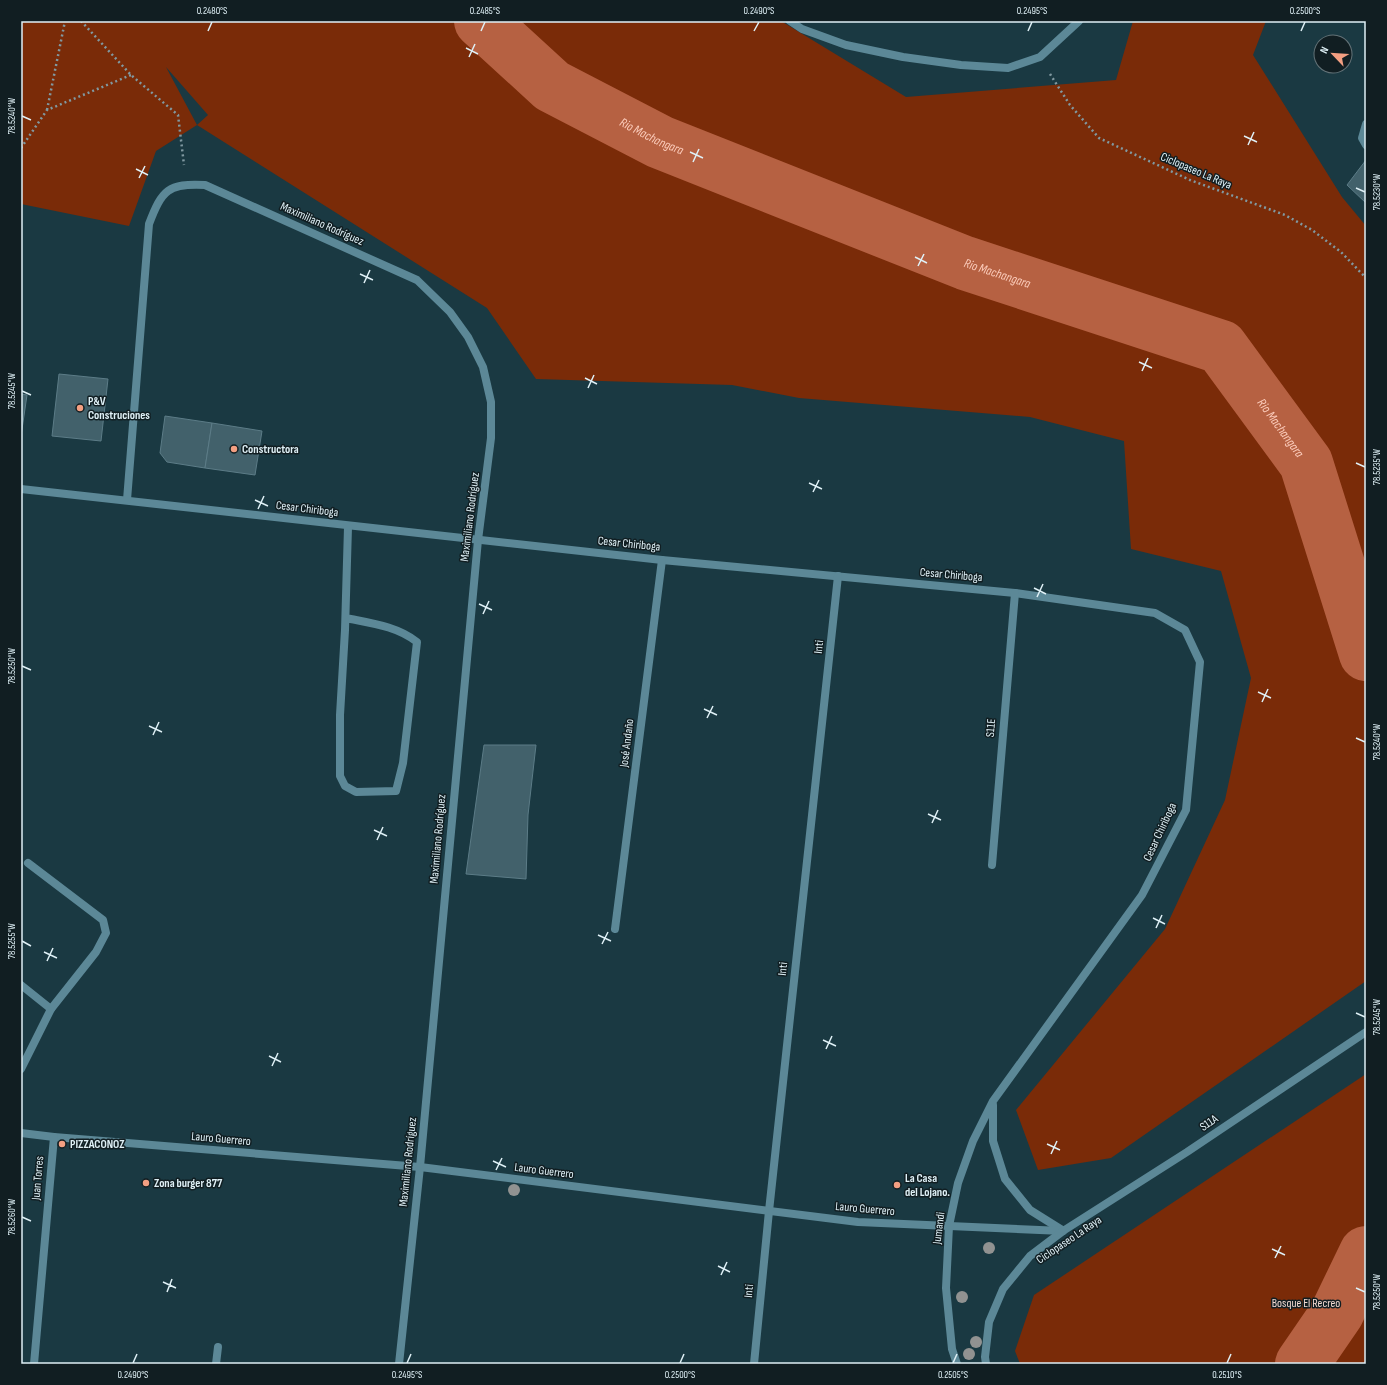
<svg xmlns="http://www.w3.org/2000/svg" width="1387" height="1385" viewBox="0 0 1387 1385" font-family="'Sofia Sans Condensed',sans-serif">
<rect width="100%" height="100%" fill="#1a3942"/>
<g fill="#7a2b08" fill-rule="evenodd">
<path d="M21,21h760l125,76 210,-17 17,-59h133l-13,34 89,142 24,29v755l-255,177 -73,12 -22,-60 149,-181 60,-129 26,-122 -30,-107 -90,-22 -7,-108 -94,-24 -231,-19 -67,-13 -196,-6 -49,-71 -290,-183 -41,26 -27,75 -108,-22zM166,67l42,48 -11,10z"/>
<path d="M1366,1074v290h-346l-5,-13 19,-56z"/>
</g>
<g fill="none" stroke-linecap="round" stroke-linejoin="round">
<g stroke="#b66142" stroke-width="54">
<path id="s1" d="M481,21l71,65 108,56 305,121 256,84 85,116 60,191"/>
<path d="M1302,1364l35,-51 29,-60"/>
</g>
</g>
<g fill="#42616b" stroke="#5c7c87">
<path d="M1366,160v43l-19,-18z"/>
<path d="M59,374l49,5 -7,62 -49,-5z"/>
<path d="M21,394l6,1 -6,41z"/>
<path d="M165,416l47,7 -7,45 -38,-6 -7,-9z"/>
<path d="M212,423l50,8 -7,44 -50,-7z"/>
<path d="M484,745h52l-8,70 -2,64 -60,-5z"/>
</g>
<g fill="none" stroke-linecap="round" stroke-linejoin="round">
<g stroke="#8199a1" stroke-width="2.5" stroke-dasharray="2 3" stroke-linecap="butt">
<path d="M81,21l50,54 47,40 6,50"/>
<path d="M1050,74l20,31 29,33 91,42 95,35 27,15 29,22 25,26"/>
<path d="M47,110l18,-89"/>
<path d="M21,148l26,-38 84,-35"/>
</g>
<g stroke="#5c8897" stroke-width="8">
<path d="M1366,124l-4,14 4,7"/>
<path d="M346,618c24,5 51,8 71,24l-14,121 -7,28 -40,1 -11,-6 -5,-10v-61l5,-85 3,-103"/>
<path d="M21,985l30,24"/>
<path d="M21,1069l30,-60 45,-57 10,-19 -3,-13 -75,-57"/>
</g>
<g stroke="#5c8897" stroke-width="8">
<path d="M790,21l12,8 44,16 57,12 58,8 47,3 32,-11 39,-36"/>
<path d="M21,489l641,71 353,33 140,20 30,17 15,32 -14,148 -44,85 -149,206 -20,40 -15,42 -9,43 -3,62 6,61 5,15"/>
<path d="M127,500l22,-276c13,-34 19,-41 56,-39l212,95 33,32 18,25 15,30 8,35v36l-13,102 -58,627 -21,197"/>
<path d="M992,865l23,-272"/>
<path d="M615,929l47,-369"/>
<path d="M993,1105v36l12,38 25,31 32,20"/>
<path d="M21,1133l33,4 366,30 438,55 205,9"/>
<path d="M34,1364l20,-227"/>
<path d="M216,1364l2,-17"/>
<path d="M754,1364l15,-153 69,-635"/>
<path d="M986,1364l-1,-7 4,-35 14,-33 27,-33 33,-25 124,-79 179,-120"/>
</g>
</g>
<g fill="#919291">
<circle cx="514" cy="1190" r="6"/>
<circle cx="989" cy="1248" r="6"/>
<circle cx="962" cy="1297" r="6"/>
<circle cx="976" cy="1342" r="6"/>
<circle cx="969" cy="1354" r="6"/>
</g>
<path fill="none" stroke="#dff0f6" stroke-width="1.5" d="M208,31l4,-9M481,31l4,-9M754,31l5,-9M1028,31l4,-9M1301,31l4,-9M466,48l12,6M469,57l6,-13M22,116l9,4M1244,136l13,6M1248,145l6,-13M690,152l13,6M693,162l6,-13M136,169l12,6M139,178l6,-12M1356,188l9,4M915,257l12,6M918,266l6,-12M360,274l13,6M364,283l6,-13M1139,362l13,6M1142,371l6,-13M585,378l12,6M588,388l6,-13M22,391l9,4M1356,463l9,4M809,483l13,6M813,492l6,-12M255,500l13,6M258,509l6,-13M1034,588l12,6M1037,597l6,-13M479,604l13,6M483,614l6,-13M22,666l9,4M1258,692l13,6M1262,702l6,-13M704,709l13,6M707,718l6,-12M149,726l13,6M153,735l6,-13M1356,738l9,4M928,814l13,6M932,823l6,-13M374,830l13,6M377,840l6,-13M1153,918l12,6M1156,928l6,-13M598,935l13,6M22,941l9,5M602,944l6,-12M44,952l13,6M47,961l6,-13M1356,1013l9,4M823,1040l13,6M826,1049l6,-13M269,1056l12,6M272,1066l6,-13M1047,1144l13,6M1051,1154l6,-13M493,1161l13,6M496,1170l6,-12M22,1217l9,4M1272,1249l13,6M1275,1258l6,-12M718,1266l12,6M721,1275l6,-13M163,1282l13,6M1356,1288l9,4M167,1292l5,-13M133,1363l4,-9M407,1363l4,-9M680,1363l4,-9M953,1363l4,-9M1227,1363l4,-9"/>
<g fill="#f39f82" stroke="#111e22" stroke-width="1.5">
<circle cx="80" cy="408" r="4"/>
<circle cx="234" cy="449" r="4"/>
<circle cx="62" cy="1144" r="4"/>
<circle cx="146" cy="1183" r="4"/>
<circle cx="897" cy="1185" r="4"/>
</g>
<g text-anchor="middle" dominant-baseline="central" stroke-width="3" stroke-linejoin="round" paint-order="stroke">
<g font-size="12" fill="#dff0f6" stroke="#111e22">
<text transform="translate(1196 171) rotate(23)">Ciclopaseo La Raya</text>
<text transform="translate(322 224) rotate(24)">Maximiliano Rodríguez</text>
<text transform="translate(307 509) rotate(7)">Cesar Chiriboga</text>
<text transform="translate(470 517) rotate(-83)">Maximiliano Rodríguez</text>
<text transform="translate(629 544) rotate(6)">Cesar Chiriboga</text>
<text transform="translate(951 575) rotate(5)">Cesar Chiriboga</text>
<text transform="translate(819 647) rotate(-84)">Inti</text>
<text transform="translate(991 728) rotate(-85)">S11E</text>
<text transform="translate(627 743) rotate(-83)">José Andaño</text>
<text transform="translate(1160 832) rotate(-65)">Cesar Chiriboga</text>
<text transform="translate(438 839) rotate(-85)">Maximiliano Rodríguez</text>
<text transform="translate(783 969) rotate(-84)">Inti</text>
<text transform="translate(1209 1123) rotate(-34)">S11A</text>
<text transform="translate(221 1139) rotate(5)">Lauro Guerrero</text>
<text transform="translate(408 1162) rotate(-84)">Maximiliano Rodríguez</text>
<text transform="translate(544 1171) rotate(7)">Lauro Guerrero</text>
<text transform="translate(38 1178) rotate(-85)">Juan Torres</text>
<text transform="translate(865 1209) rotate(5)">Lauro Guerrero</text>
<text transform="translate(939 1228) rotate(-83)">Jumandi</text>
<text transform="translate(1069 1240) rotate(-34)">Ciclopaseo La Raya</text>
<text transform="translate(749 1291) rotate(-85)">Inti</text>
</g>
<g font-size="12" font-weight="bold" fill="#dff0f6" stroke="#111e22" text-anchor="start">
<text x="88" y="401">P&amp;V<tspan x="88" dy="14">Construciones</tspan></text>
<text x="242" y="449">Constructora</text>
<text x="70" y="1144">PIZZACONOZ</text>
<text x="905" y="1178">La Casa<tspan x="905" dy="14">del Lojano.</tspan></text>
<text x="154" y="1183">Zona burger 877</text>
</g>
<g font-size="12" fill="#f3dad2" stroke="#111e22">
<text x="1306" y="1303">Bosque El Recreo</text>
</g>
<g font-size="13" font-style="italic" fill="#fbcbba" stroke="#111e22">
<text stroke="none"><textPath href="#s1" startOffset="208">Rio Machangara</textPath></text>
<text stroke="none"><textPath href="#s1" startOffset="580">Rio Machangara</textPath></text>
<text stroke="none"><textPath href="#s1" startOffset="916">Rio Machangara</textPath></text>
</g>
</g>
<rect width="1387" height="1385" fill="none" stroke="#111e22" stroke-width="44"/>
<g transform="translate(1333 54) rotate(295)"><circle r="19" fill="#111e22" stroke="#637277"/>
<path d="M0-3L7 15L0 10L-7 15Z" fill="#f39f82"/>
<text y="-6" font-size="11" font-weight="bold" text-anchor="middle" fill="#dff0f6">N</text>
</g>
<rect x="22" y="22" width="1343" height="1341" fill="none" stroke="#dff0f6" stroke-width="1.5"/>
<g font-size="10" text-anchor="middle" fill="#dff0f6">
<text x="212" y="14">0.2480°S</text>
<text x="485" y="14">0.2485°S</text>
<text x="759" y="14">0.2490°S</text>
<text x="1032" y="14">0.2495°S</text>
<text x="1305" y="14">0.2500°S</text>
<text transform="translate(11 116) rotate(-90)" y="4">78.5240°W</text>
<text transform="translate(1376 192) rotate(-90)" y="4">78.5230°W</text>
<text transform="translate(11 391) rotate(-90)" y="4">78.5245°W</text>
<text transform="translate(1376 467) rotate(-90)" y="4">78.5235°W</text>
<text transform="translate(11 666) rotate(-90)" y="4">78.5250°W</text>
<text transform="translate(1376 742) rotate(-90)" y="4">78.5240°W</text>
<text transform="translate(11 941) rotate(-90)" y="4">78.5255°W</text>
<text transform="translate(1376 1017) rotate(-90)" y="4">78.5245°W</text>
<text transform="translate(11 1217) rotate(-90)" y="4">78.5260°W</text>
<text transform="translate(1376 1292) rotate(-90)" y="4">78.5250°W</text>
<text x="133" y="1378">0.2490°S</text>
<text x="407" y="1378">0.2495°S</text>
<text x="680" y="1378">0.2500°S</text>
<text x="953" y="1378">0.2505°S</text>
<text x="1227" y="1378">0.2510°S</text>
</g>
</svg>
